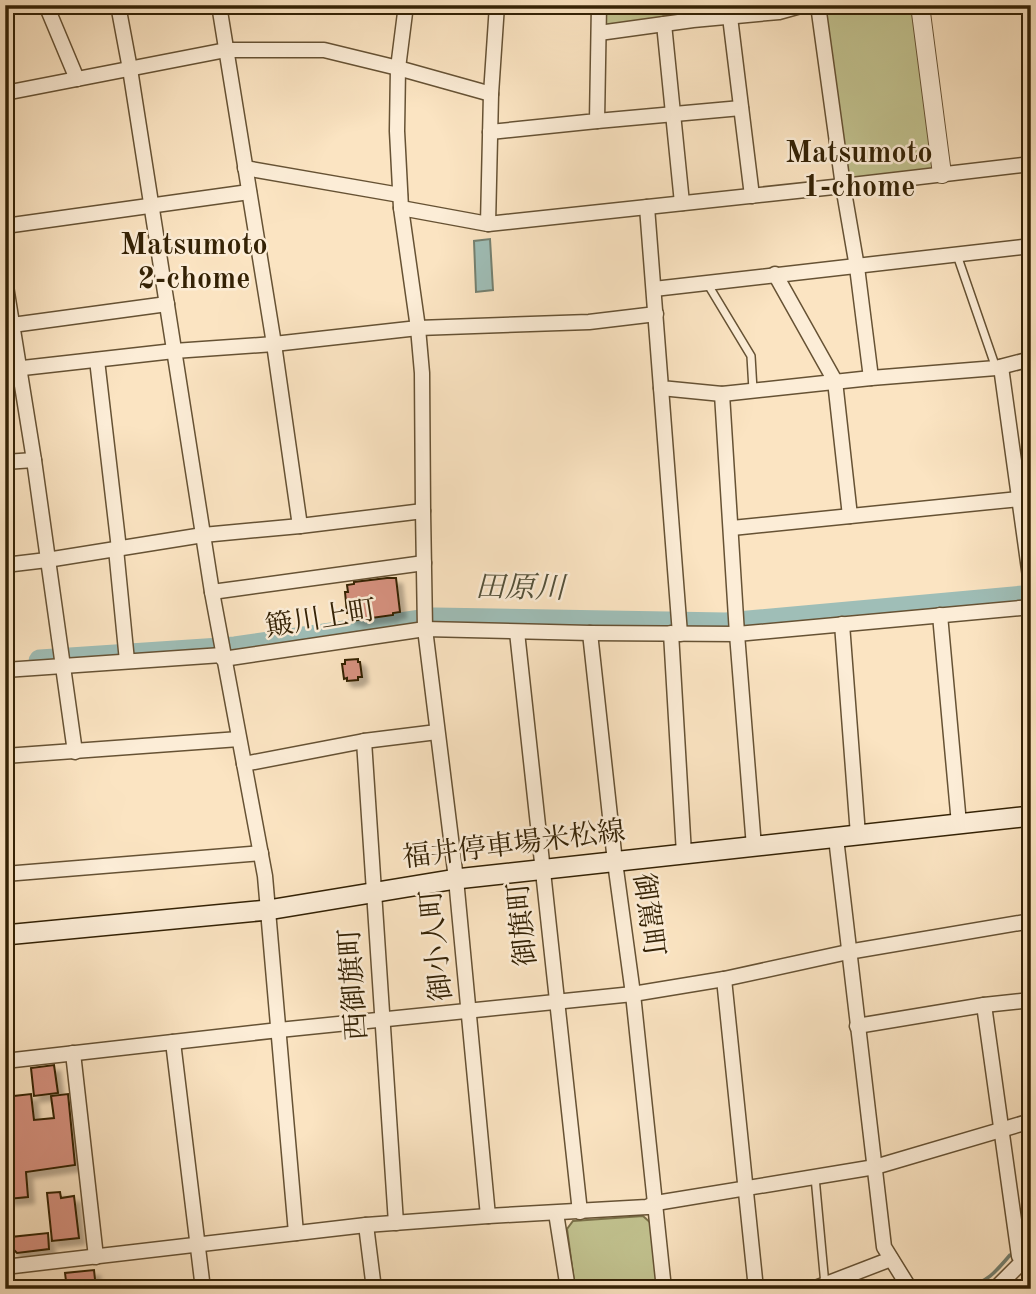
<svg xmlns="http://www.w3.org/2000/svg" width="1036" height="1294" viewBox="0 0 1036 1294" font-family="'Old Standard TT','Noto Serif JP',serif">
<defs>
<filter id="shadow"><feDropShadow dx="6" dy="6" stdDeviation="2" flood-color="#0004"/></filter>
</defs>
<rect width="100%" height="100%" fill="#fbe4c2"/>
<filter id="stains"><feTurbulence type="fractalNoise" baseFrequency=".00286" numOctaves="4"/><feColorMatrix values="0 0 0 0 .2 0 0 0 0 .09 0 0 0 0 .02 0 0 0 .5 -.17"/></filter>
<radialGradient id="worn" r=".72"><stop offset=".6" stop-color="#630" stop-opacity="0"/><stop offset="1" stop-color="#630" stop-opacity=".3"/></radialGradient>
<g fill="#c2c390" stroke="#7b724a" stroke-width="2">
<path d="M586,5h106l1,15 -94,13v-14z"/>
<path d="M825,5h95l22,169 -99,12 -24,-179z"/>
<path d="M643,1216l10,9 4,64h-82l-8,-60 6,-8z"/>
</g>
<path fill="#9fbeb7" stroke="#748070" stroke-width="2" d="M490,239l3,51 -17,2 -2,-51z"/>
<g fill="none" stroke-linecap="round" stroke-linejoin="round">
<path stroke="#748070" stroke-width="3.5" d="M964,1289c24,-8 30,-15 46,-34"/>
<path stroke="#9fbeb7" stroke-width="23" d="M40,661l195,-13 200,-29 291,5 297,-27 8,8"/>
</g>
<g fill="#d6917f" stroke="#342205" stroke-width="2" filter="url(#shadow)">
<path d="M387,578h9l4,34 -7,1v2l-36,5v-3l-7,1v-5h-3l-2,-21h3l-1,-7 7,-1v-2z"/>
<path d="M358,659v3h2l2,15h-4v3l-11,1v-3l-3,1 -2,-15h3v-4z"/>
<path d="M54,1065l4,28 -24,3 -3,-28z"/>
<path d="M31,1094l3,26 20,-2 -3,-22 17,-2 7,71 -49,7 2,25 -20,2 -2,-13 4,-1 -5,-45v-43z"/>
<path d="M60,1192l1,6 13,-2 5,42 -27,3 -5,-48z"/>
<path d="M48,1233l1,16 -32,4 -5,-5 -1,-11z"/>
<path d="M94,1270l2,19h-29l-2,-16z"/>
</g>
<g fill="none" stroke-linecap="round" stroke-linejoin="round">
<g stroke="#665234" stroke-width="10">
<g id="service">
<path d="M957,255l39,113"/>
<path d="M707,283l44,73 2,34"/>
<path d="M815,1177l10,108"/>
</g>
</g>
<g stroke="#665234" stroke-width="17">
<g id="minor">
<path d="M46,5l31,74"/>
<path d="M118,5l12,64 82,523 53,284 31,357"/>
<path d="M219,5l55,339 26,182"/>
<path d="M406,5l-8,63 -1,63 4,77 17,120 4,45 1,138 2,118 31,250 32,337"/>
<path d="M818,5l25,181 14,81 14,111"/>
<path d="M730,17l22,179"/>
<path d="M664,24l18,179"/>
<path d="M599,33l94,-13 86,-8 25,-7"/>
<path d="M5,93l221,-43h98l74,18 93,26"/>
<path d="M597,121l144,-13"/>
<path d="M490,132l107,-11 2,-116"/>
<path d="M245,168l155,27"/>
<path d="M647,207l14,181 61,6 149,-16 125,-10 35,-9"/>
<path d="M401,208l87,16 355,-38 188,-22"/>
<path d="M488,224l3,-130 6,-89"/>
<path d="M5,226l244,-34"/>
<path d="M775,274l60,107 15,135"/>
<path d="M5,280l29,180 41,292"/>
<path d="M654,289l377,-43"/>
<path d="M5,326l162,-22"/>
<path d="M97,360l22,189"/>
<path d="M1001,367l30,217"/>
<path d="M5,370l169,-19 100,-7 144,-16 171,-6 67,-8"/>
<path d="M661,388l19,246"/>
<path d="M722,394l15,240 17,213"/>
<path d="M5,462l29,-2"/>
<path d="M732,528l287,-29"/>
<path d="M116,549l11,112"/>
<path d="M5,565l42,-5 156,-25 97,-9 123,-15"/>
<path d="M212,592l212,-29"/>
<path d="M940,615l19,209"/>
<path d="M842,624l16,211"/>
<path d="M517,632l63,580"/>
<path d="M590,633l25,229 18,132 31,295"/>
<path d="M671,633l13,221"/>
<path d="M223,659l202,-30 165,4 147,1 294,-27"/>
<path d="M5,670l217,-15"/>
<path d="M364,741l32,482"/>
<path d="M5,756l234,-17"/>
<path d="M244,764l120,-23 73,-9"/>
<path d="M836,838l48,409 26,42"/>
<path d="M5,874l256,-21"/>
<path d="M724,979l32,310"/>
<path d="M984,1005l35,251 12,12"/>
<path d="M857,1026l127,-21 47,-5"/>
<path d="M173,1042l30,247"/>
<path d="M73,1053l23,204"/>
<path d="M5,1061l274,-31 354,-36 91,-15 124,-27 183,-31"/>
<path d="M556,1213l12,76"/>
<path d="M366,1225l8,64"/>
<path d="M5,1267l361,-42 122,-9 159,-9 9,-4 219,-36 156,-46"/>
<path d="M813,1289l78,-30"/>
<path d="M995,1289l28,-28"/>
<path d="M1027,1289l4,-6"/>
</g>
</g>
<g stroke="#665234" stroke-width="20">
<path id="tertiary" d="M920,5l22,169"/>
</g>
<g stroke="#342205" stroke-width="22">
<path id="secondary" d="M5,935l263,-25 188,-31 575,-63"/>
</g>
<use href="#service" stroke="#fcedd7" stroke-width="7"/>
<use href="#minor" stroke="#fcedd7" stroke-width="14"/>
<use href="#tertiary" stroke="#fcedd7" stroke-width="18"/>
<use href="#secondary" stroke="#fcedd7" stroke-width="19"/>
</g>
<g text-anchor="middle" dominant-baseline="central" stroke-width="5" stroke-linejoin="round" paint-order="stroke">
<g font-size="28" fill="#342205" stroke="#fcedd7">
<text transform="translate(321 620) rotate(-9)">簸川上町</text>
<text transform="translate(514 846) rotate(-7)">福井停車場米松線</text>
<text transform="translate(647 915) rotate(82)">御駕町</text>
<text transform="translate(524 924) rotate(-96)">御旗町</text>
<text transform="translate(438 945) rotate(-96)">御小人町</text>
<text transform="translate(355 984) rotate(-94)">西御旗町</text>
</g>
<g font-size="30" font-weight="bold" fill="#342205" stroke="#fcedd7">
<text x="859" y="154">Matsumoto<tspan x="859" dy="34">1-chome</tspan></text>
<text x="194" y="246">Matsumoto<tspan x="194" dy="34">2-chome</tspan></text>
</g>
<g font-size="30" font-style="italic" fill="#54513a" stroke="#fcedd7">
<text transform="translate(520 589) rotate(1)">田原川</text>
</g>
</g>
<rect width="1036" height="1294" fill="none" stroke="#fbe4c2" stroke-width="28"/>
<rect x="7" y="7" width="1022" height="1280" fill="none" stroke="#342205" stroke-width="3.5"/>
<rect x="14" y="14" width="1008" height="1266" fill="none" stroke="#342205" stroke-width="2"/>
<rect width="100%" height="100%" filter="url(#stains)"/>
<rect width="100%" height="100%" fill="url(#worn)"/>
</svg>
